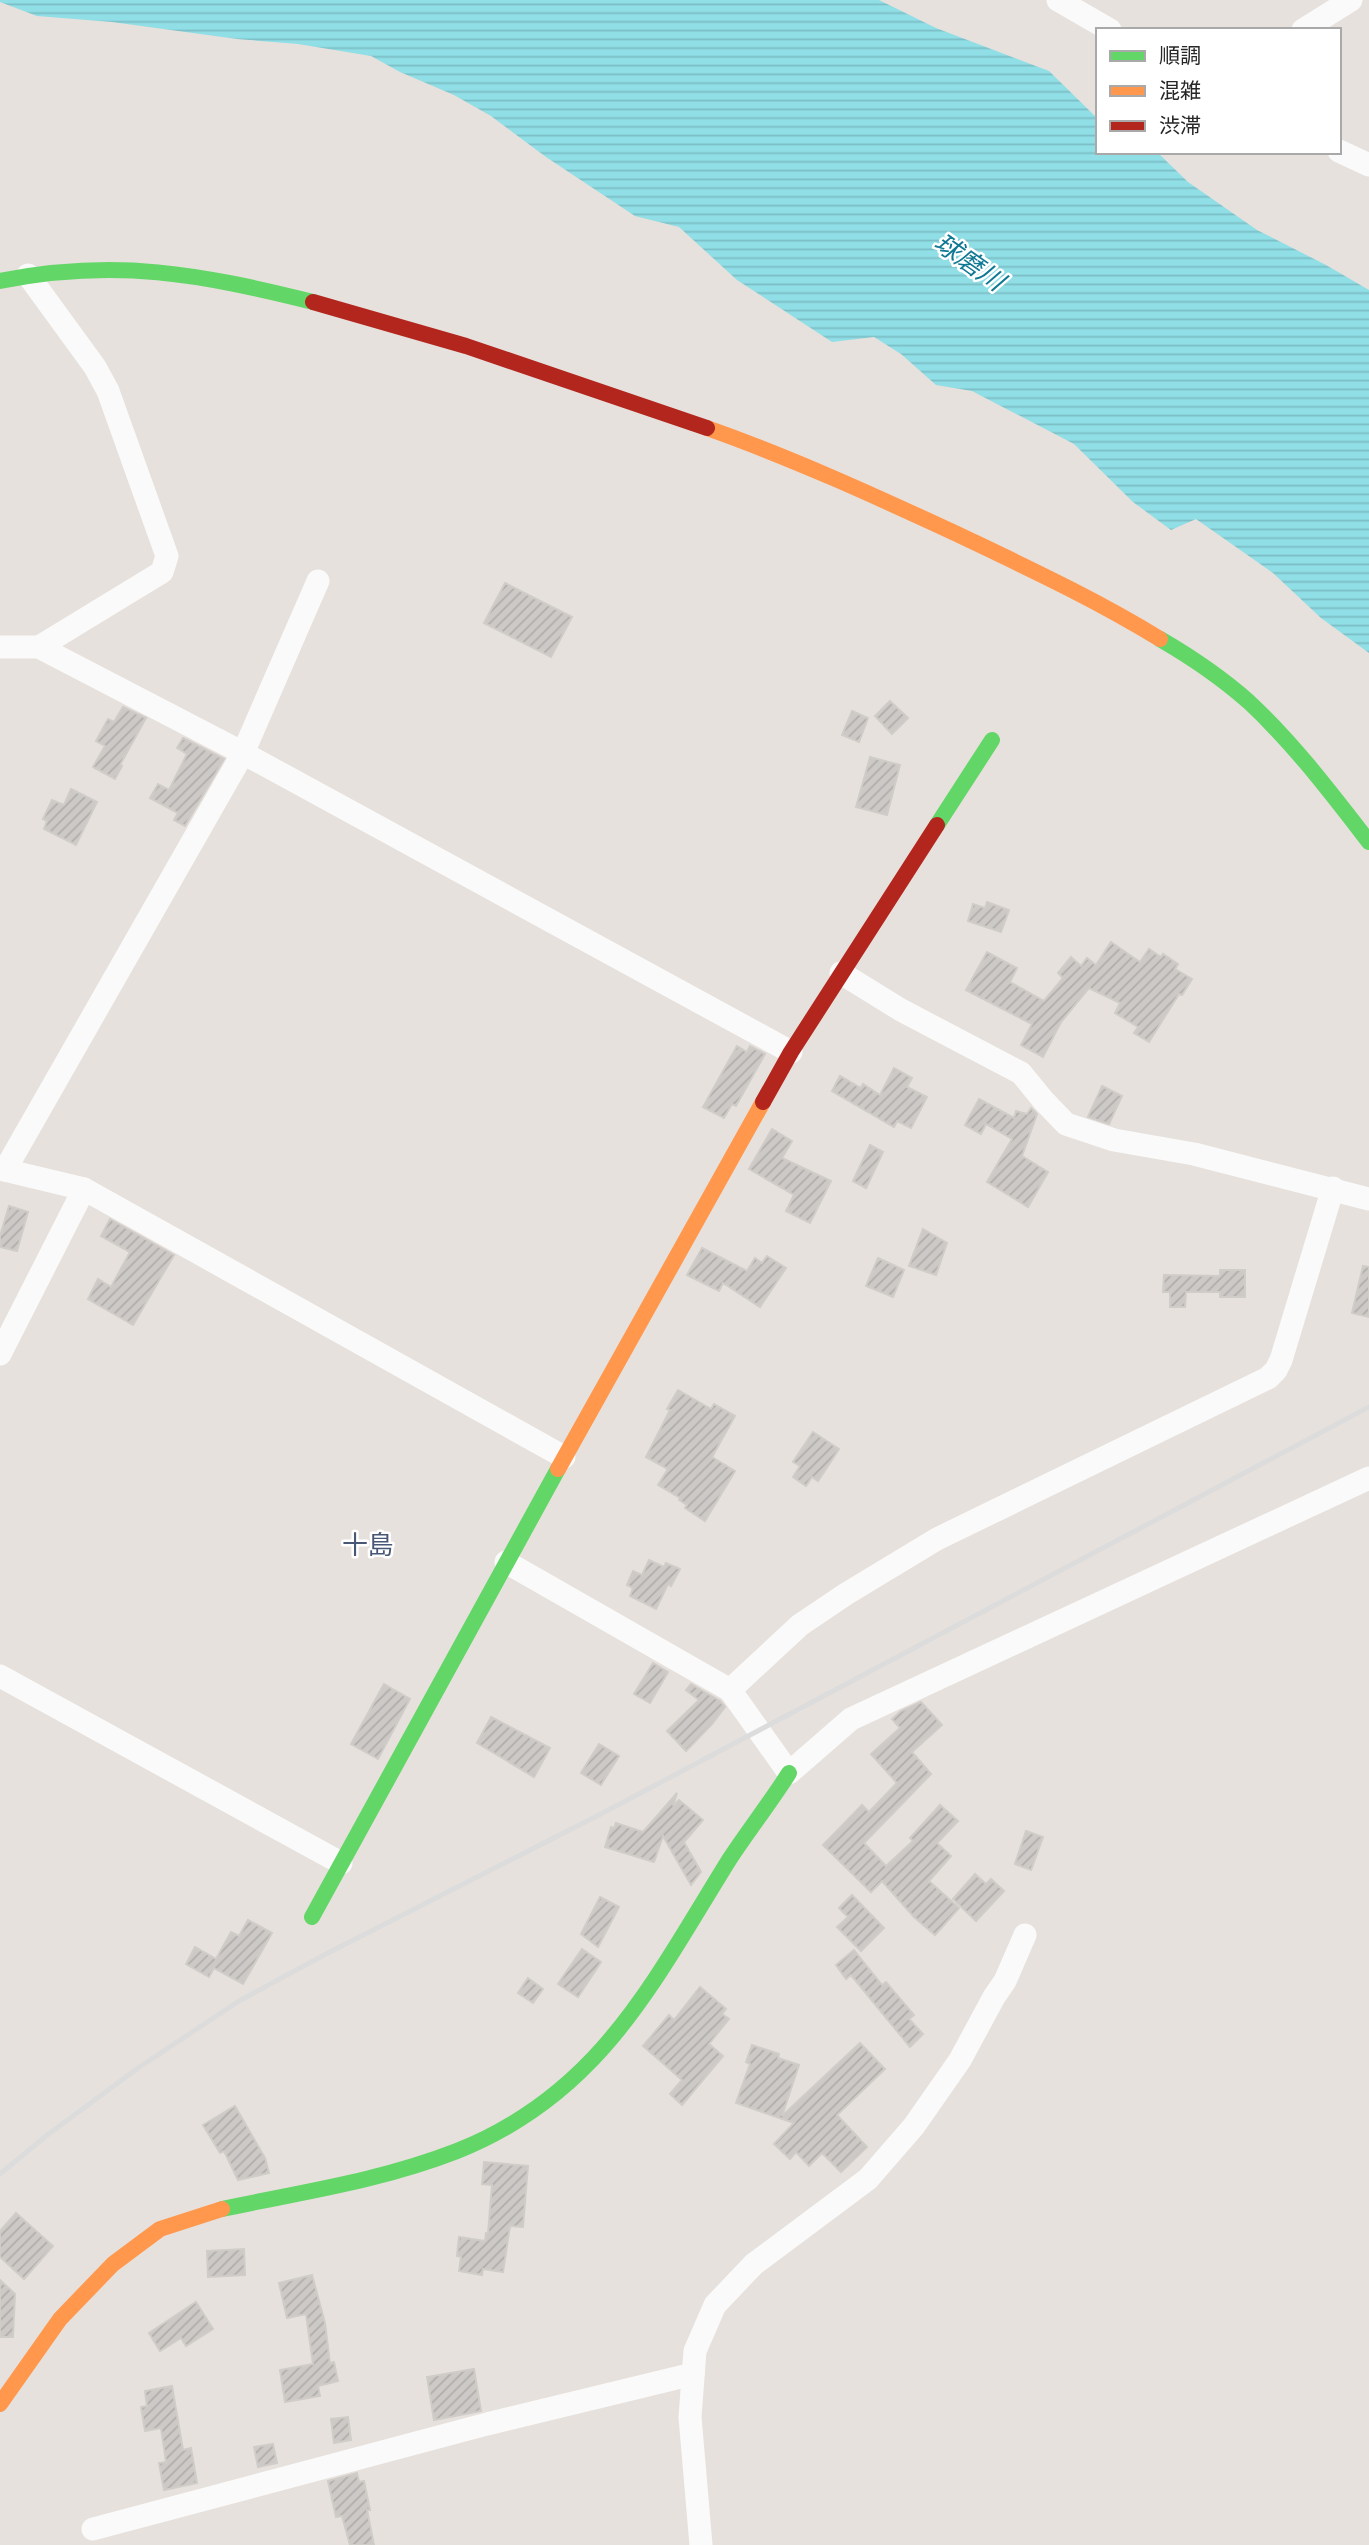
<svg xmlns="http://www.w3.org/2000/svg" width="1369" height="2545" viewBox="0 0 1369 2545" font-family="'Noto Sans','Noto Sans JP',sans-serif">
<defs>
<pattern id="water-rules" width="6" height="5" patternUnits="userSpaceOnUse" patternTransform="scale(1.75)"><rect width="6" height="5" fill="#90dee6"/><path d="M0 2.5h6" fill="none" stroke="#7cbec5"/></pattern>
<pattern id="building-hatch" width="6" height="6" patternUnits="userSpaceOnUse" patternTransform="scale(1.75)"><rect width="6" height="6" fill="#cdc9c6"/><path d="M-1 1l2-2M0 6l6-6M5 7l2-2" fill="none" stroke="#b0adaa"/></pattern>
</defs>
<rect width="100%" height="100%" fill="#e6e1dc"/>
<path fill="url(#water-rules)" d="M0,0h879l57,28 113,43 49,48v33h59l31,30 69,48 69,35 43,25v363l-48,-35 -48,-45 -77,-54 -25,11 -38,-28 -59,-58 -102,-53 -36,-6 -35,-31 -27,-17 -42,5 -95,-62 -58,-53 -44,-11 -89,-59 -55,-41 -37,-21 -54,-23 -29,-16 -73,-12 -61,-5 -125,-17 -75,-6 -37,-14z"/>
<g fill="url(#building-hatch)" stroke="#d0ccc8" stroke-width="2">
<path d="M505,583l67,34 -21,40 -67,-34z"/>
<path d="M890,701l18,17 -16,16 -17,-18z"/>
<path d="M123,707l23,11 -26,47 2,1 -7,13 -22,-12 12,-21 -9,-5 12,-22 6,3z"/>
<path d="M852,711l16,7 -9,24 -17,-7z"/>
<path d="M183,738l41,21 -39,67 -11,-6 4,-7 -28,-15 8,-14 11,6 18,-36 -10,-6z"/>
<path d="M870,757l30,8 -13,50 -31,-8z"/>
<path d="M71,789l26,13 -21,43 -32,-16 3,-8 -4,-2 9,-19 12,5z"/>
<path d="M987,902l22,8 -8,22 -33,-11 5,-17 12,4z"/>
<path d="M1111,942l29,20 9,-13 12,8 2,-3 15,10 -3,5 17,10 -10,16 -3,-1 -30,48 -15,-9 4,-6 -23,-14 5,-10 -31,-15 -28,34 -18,35 -22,-12 11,-21 -66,-34 21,-38 30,16 -7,14 34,19 19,-23 -5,-5 13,-16 10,9 6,-8 9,7z"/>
<path d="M737,1046l10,6 3,-6 15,8 -29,52 -4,-2 -8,14 -21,-11z"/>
<path d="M894,1068l18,10 -5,9 20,10 -16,31 -14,-7 -3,6 -62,-36 8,-15 21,12 2,-4 17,11z"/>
<path d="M1102,1086l20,10 -13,28 -21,-7z"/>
<path d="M979,1099l35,19 2,-7 11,3 4,-6 6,6 -15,42 26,16 -20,35 -41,-25 25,-43 -26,-15 -5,10 -16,-9z"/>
<path d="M772,1129l20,12 -10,17 49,23 -21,42 -24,-12 8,-16 -45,-26z"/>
<path d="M870,1145l13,7 -17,36 -13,-7z"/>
<path d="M9,1206l19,6 -11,39 -17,-4v-11z"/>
<path d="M110,1219l64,36 -41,70 -45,-26 10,-20 13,8 19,-35 -29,-16z"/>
<path d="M923,1229l24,14 -11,32 -27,-9z"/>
<path d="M702,1248l45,23 8,-13 7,5 5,-7 19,12 -26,39 -37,-24 -4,8 -32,-16z"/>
<path d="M878,1258l26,12 -11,27 -27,-11z"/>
<path d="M1363,1266l6,1v50l-17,-4z"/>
<path d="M1220,1270h25v27h-25v-5h-34l-1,15h-15v-15h-7l1,-17 56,1z"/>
<path d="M678,1390l33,19 3,-5 21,12 -23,41 23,14 -30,50 -20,-13 2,-3 -8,-5 1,-2 -22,-13 10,-16 -22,-12 24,-47 -3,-1z"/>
<path d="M813,1432l26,17 -21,32 -6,-4 -6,9 -13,-9 7,-11 -7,-4z"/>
<path d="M649,1560l15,7 2,-4 14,6 -9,17 -3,-2 -12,25 -26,-13 3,-8 -6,-3 6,-14 9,4z"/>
<path d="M653,1663l15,9 -18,31 -16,-9z"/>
<path d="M384,1684l26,15 -32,60 -27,-15z"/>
<path d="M691,1684l29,17 5,6 -13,17 -26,27 -19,-20 32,-31 -13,-10z"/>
<path d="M921,1702l21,23 -30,27 19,22 -67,69 22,23 27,-25 -3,-3 30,-33 18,16 -21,22 14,13 -22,25 30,27 -24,27 -21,-18 -32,-36 -11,11 -48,-47 39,-40 7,7 28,-29 -26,-29 29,-26 -8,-9 9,-8z"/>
<path d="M491,1717l59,31 -16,29 -57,-34z"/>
<path d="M599,1744l20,12 -18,29 -20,-12z"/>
<path d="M677,1793l-4,13 6,-6 24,20 -19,22 17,30 -10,13 -28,-49 -9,26 -49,-15 6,-20 3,1 2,-5 27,9z"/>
<path d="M1026,1831l17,6 -12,33 -16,-6z"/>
<path d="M975,1874l11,10 5,-5 13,12 -28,30 -23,-22z"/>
<path d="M852,1895l32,33 -23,23 -24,-24 11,-10 -9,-9z"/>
<path d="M600,1897l19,10 -21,40 -17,-13z"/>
<path d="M248,1920l24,13 -29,51 -29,-16 -5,9 -23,-13 9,-17 21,12 15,-27 8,4z"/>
<path d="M582,1949l19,13 -23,35 -20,-13z"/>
<path d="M854,1950l28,35 4,-3 28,33 -5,4 14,15 -13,13 -59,-72 -5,4 -10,-14z"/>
<path d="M528,1978l15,11 -10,14 -15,-10z"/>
<path d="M700,1987l26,22 -4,5 7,5 -20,25 14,12 -41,49 -12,-11 12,-14 -39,-34 26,-31 5,5z"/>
<path d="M860,2043l25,26 -48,46 30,32 -26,25 -19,-19 -13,13 -13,-14 -6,7 -16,-15 20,-21 -58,-20 14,-39 -4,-2 6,-17 27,9 -1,4 21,7 -17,51z"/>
<path d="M235,2106l30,52 4,15 -31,7 -14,-29 -4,2 -17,-28z"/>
<path d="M484,2162l44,4 -5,61 -13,-1 -7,46 -20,-3 -1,6 -23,-4 2,-14 -4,-1 2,-19 26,4 1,-8h2l4,-48 -10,-1z"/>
<path d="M16,2213l37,33 -29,33 -24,-22v-26z"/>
<path d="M244,2249l1,26 -37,2 -1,-26z"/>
<path d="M312,2275l13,48 5,40 4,-1 4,19 -20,5 2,10 -35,6 -5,-32 33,-6 -7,-50 -19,4 -8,-35z"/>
<path d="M0,2280l15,14 -2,43h-13z"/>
<path d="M196,2302l17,27 -27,17 -5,-8 -21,13 -11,-18z"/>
<path d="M474,2369l7,42 -47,9 -7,-43z"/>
<path d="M172,2386l11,64 8,-2 6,35 -33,7 -5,-27 7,-1 -5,-34 -16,3 -4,-24 6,-1 -2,-15z"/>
<path d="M348,2417l3,23 -17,3 -3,-24z"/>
<path d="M273,2444l4,19 -19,4 -4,-20z"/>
<path d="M357,2473l2,9 5,-1 6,29h-3l7,35h-24l-8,-29 -6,1 -8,-36z"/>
</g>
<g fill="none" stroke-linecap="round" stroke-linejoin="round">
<g stroke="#fbfafa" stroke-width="23">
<path d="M1058,0l52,30"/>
<path d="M1303,30l48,-30"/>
<path d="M1339,151l30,14"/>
<path d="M28,275l67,92 13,24 59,165 -5,16 -123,75"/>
<path d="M0,647h39l204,106 548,299"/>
<path d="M841,973l60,37 120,63 22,27 23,24 48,16 80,14 175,45"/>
<path d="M0,1169l84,20 480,268"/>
<path d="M5,1170l238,-417 75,-172"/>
<path d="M0,1354l84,-165"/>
<path d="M506,1562l224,128 59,83 62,-54 518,-241"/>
<path d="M0,1676l341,187"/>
<path d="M730,1690l70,-65 46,-31 91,-55 331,-161 8,-8 5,-10 52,-172"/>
<path d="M93,2529l394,-105 206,-50"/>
<path d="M701,2545l-11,-128 5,-66 20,-46 39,-41 114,-85 46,-53 46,-66 34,-63 11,-16 20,-46"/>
</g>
<g stroke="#63d668" stroke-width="16">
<path d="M0,281c116,-23 200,-7 313,21"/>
<path d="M1160,639c31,18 62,39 89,63 45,42 82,91 120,140"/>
<path d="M937,825l55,-85"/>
<path d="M312,1917l246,-448"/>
<path d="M222,2209c80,-17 158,-28 235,-58 143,-57 196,-169 272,-291 19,-29 41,-57 60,-87"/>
</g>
<g stroke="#ff974d" stroke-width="16">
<path d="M707,428c85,30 168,68 250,106 69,33 138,65 203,105"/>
<path d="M558,1469l205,-367"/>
<path d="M0,2404l60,-85 53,-55 47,-35 62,-20"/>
</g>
<g stroke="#b3261e" stroke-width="16">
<path d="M313,302l153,44 241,82"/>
<path d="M763,1102l28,-50 146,-227"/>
</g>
<path stroke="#dcdcdd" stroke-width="5" d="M0,2174l46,-38 92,-68 101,-67 85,-46 275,-140 770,-408"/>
</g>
<g text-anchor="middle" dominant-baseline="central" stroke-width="5" stroke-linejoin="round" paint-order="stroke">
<g font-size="26" font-style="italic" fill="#0f7893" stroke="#fff">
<text transform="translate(970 261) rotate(35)">球磨川</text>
</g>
<g font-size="26" fill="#495776" stroke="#fff">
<text x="368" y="1544">十島</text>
</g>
</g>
<rect x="1096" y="28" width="245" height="126" fill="#ffffff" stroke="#a9a9a9" stroke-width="2"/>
<rect x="1110" y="51" width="35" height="10" fill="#63d668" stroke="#a9a9a9" stroke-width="2"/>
<text x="1159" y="63" font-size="21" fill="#272727">順調</text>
<rect x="1110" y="86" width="35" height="10" fill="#ff974d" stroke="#a9a9a9" stroke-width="2"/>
<text x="1159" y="98" font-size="21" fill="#272727">混雑</text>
<rect x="1110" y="121" width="35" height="10" fill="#b3261e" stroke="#a9a9a9" stroke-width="2"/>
<text x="1159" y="133" font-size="21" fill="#272727">渋滞</text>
</svg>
